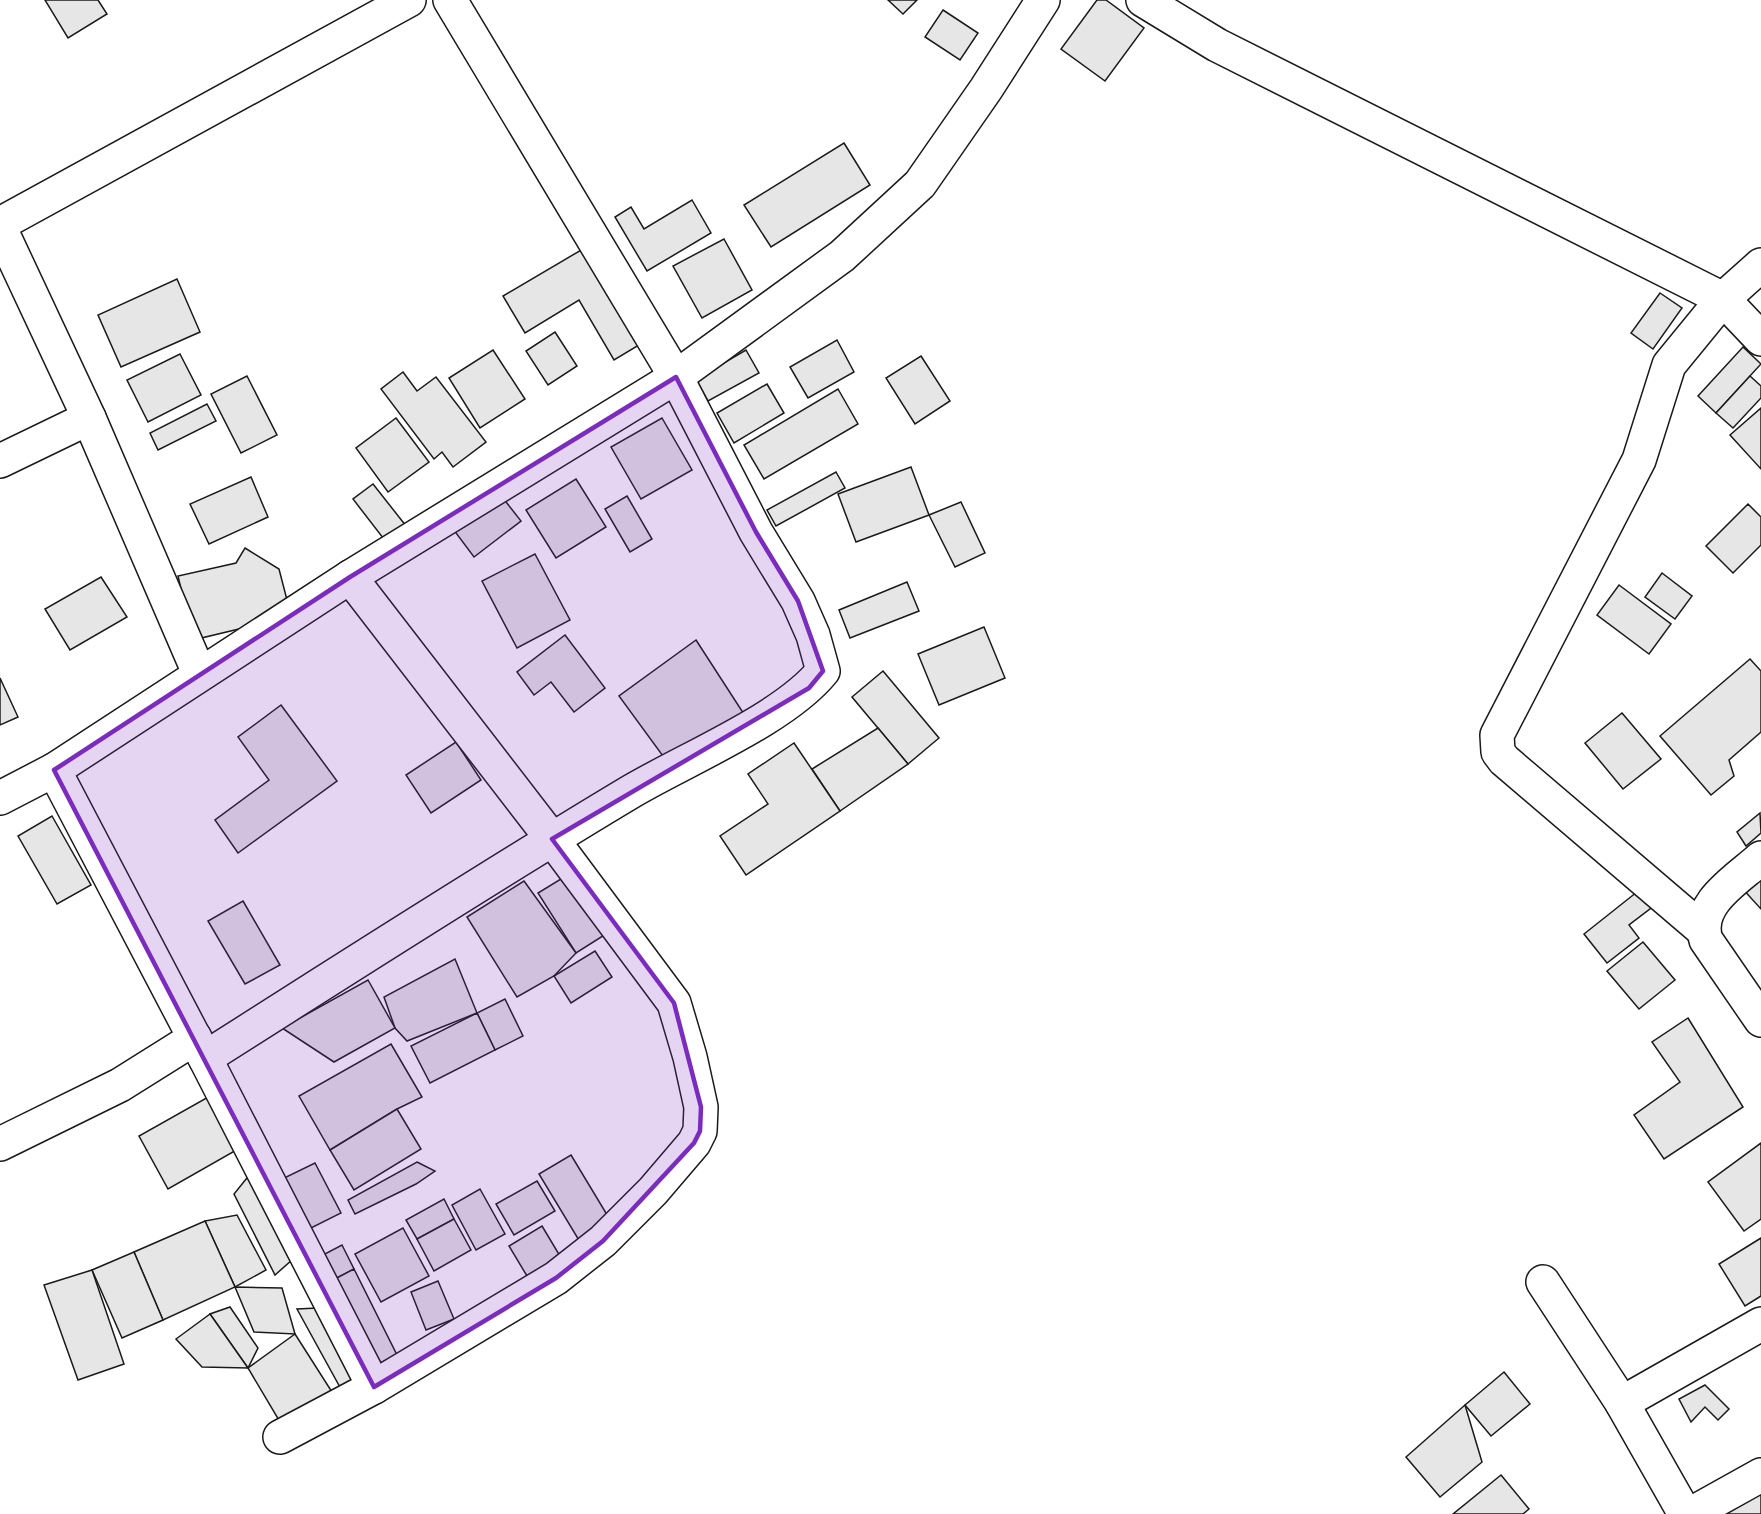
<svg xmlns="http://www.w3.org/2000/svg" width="1761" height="1514" viewBox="0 0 1761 1514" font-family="'Nunito Sans',sans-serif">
<rect width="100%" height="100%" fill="#fff"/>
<g fill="#e6e6e6" stroke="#1a1a1a" stroke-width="1.5">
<path d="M45,0h53l9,14 -39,24z"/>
<path d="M888,0h29l-14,14z"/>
<path d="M1097,0h9l38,28 -39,53 -44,-32z"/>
<path d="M943,10l35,23 -18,27 -35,-23z"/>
<path d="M844,143l26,42 -99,62 -27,-42z"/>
<path d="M692,200l19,33 -64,38 -32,-54 16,-10 13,22z"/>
<path d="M724,239l28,51 -50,28 -29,-52z"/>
<path d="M588,246l56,96 -30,18 -35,-60 -54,33 -22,-37z"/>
<path d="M177,279l23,53 -79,35 -23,-52z"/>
<path d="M1660,293l22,15 -29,41 -22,-16z"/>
<path d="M555,332l22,34 -29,19 -22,-34z"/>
<path d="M837,340l17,32 -46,26 -18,-31z"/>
<path d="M1743,347l18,17 -45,49 -18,-17z"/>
<path d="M493,350l32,49 -45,29 -31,-50z"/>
<path d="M746,350l13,23 -51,28 -12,-22z"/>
<path d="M180,354l21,41 -53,27 -21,-42z"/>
<path d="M921,356l29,45 -35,23 -29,-46z"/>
<path d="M403,372l14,19 19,-14 50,65 -33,25 -11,-15 -8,7 -53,-70z"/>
<path d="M247,376l30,59 -36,18 -30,-59z"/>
<path d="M1750,376l11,10v12l-28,30 -17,-15z"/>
<path d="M767,384l17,29 -50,30 -17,-30z"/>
<path d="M838,389l20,35 -94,55 -20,-34z"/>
<path d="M207,404l9,17 -58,29 -8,-17z"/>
<path d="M1761,408v61l-31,-34z"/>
<path d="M396,418l33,44 -41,30 -32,-44z"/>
<path d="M662,418l30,52 -51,29 -30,-52z"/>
<path d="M911,467l18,48 -73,27 -18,-48z"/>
<path d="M836,472l9,16 -69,38 -9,-16z"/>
<path d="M251,477l17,40 -59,27 -19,-40z"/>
<path d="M576,479l30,48 -50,31 -30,-48z"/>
<path d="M373,484l37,47 -20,16 -37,-48z"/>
<path d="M499,493l22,28 -47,36 -21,-28z"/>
<path d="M627,496l25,43 -22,13 -25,-43z"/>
<path d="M961,502l24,51 -30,14 -26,-52z"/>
<path d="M1748,504l13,13v28l-28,28 -27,-27z"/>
<path d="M245,548l34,21 8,31 -44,28 -50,12 -15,-64 58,-13z"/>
<path d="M535,554l35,66 -53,28 -35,-67z"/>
<path d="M1662,573l30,23 -17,23 -30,-22z"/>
<path d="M101,577l26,40 -57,33 -25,-41z"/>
<path d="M907,582l12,29 -69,27 -11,-28z"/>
<path d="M1619,585l52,39 -22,30 -52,-39z"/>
<path d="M984,627l21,51 -66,27 -21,-51z"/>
<path d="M565,635l40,53 -31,24 -23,-30 -17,13 -17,-23z"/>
<path d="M696,640l55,85 -80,42 -52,-71z"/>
<path d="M1750,659l11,12v61l-32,28 5,16 -23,19 -51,-59z"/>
<path d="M883,671l56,67 -31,26 -56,-67z"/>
<path d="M0,678l18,39 -18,8z"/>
<path d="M281,705l56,76 -99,72 -23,-33 54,-40 -31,-43z"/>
<path d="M1622,713l39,46 -38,30 -38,-46z"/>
<path d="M878,728l30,36 -68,47 -28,-42z"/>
<path d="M456,742l25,38 -50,33 -25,-38z"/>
<path d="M794,743l46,68 -94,64 -26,-39 48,-32 -20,-30z"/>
<path d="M1760,813l1,20 -15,13 -9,-14z"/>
<path d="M52,816l39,69 -34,19 -39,-68z"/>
<path d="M569,874l37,60 -30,19 -38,-60z"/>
<path d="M1761,880v29l-20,-22z"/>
<path d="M524,881l52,72 -22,23 -37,21 -50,-80z"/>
<path d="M1642,888l13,17 -26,20 10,13 -32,25 -23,-29z"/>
<path d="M243,901l37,64 -35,19 -37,-63z"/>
<path d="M1643,942l32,38 -36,29 -32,-38z"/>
<path d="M595,951l17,26 -41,26 -17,-27z"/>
<path d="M455,959l22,54 -70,28 -12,-13 -11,-31z"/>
<path d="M368,980l27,48 -61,34 -52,-34z"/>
<path d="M505,999l18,37 -28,14 -18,-37z"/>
<path d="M477,1013l18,37 -65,33 -19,-37z"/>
<path d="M1688,1018l55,89 -79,52 -30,-44 46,-33 -28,-40z"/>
<path d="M391,1044l31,53 -25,12 -67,41 -31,-54z"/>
<path d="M210,1096l30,52 -72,41 -29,-53z"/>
<path d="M397,1109l24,40 -67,41 -24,-40z"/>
<path d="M1761,1143v76l-17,12 -36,-49z"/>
<path d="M571,1155l41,68 -32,19 -41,-68z"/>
<path d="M417,1162l18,9 -19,13 -61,30 -7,-14z"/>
<path d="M315,1163l26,50 -36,18 -25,-51z"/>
<path d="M251,1173l42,86 -18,16 -41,-81z"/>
<path d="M537,1181l18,30 -41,24 -18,-31z"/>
<path d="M480,1189l25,45 -29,16 -24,-45z"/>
<path d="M444,1199l10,20 -37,20 -11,-19z"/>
<path d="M237,1215l29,55 -31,17 -30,-66z"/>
<path d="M454,1219l17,31 -37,21 -17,-32z"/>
<path d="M205,1221l30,66 -72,33 -29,-68z"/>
<path d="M542,1226l18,30 -33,20 -18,-30z"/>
<path d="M403,1228l26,48 -48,26 -26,-48z"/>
<path d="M1761,1238v58l-16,10 -26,-42z"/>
<path d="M342,1245l12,24 -23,12 -12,-24z"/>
<path d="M134,1252l29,68 -41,18 -30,-68z"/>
<path d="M354,1269l43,86 -23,11 -43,-85z"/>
<path d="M92,1270l32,94 -46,16 -34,-95z"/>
<path d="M438,1281l16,38 -28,11 -15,-38z"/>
<path d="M235,1287l47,1 13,46 -41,-2z"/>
<path d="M230,1307l28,41 -10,20 -38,-54z"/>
<path d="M318,1308l40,72 -17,9 -44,-80z"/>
<path d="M210,1314l38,54 -46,-1 -26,-28z"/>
<path d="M295,1334l37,58 -52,30 -32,-54z"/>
<path d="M1504,1372l26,32 -39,32 -26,-31z"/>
<path d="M1705,1385l24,24 -11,11 -13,-13 -14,15 -12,-23z"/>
<path d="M1465,1405l17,57 -42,35 -34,-40z"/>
<path d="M1501,1475l28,34 -6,5h-70z"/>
<path d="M1761,1481v33h-36l-4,-8z"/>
</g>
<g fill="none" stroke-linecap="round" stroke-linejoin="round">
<g stroke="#1a1a1a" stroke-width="36">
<g id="minor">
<path d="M1143,0l74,45 506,254 38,40"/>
<path d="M0,224l409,-224"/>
<path d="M0,228l89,190 110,255"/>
<path d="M0,461l89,-43"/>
<path d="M54,770l151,288 169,329"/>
<path d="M0,798l54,-28 296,-193 326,-200 166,-121 78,-72 66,-95 57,-89"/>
<path d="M1761,858c-23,21 -67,46 -55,82l55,80"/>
<path d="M1703,930l-199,-170 -6,-8 -1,-17 142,-275 30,-95 54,-66 38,-34"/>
<path d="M205,1058c142,-90 283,-181 427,-267 56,-33 152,-72 191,-120l-10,-36 -15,-34 -42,-69 -80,-155 -226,-377"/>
<path d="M0,1144l120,-59 75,-47"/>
<path d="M1543,1282l79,121 63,111"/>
<path d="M1622,1403l139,-79"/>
<path d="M280,1437l94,-50 182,-109 47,-37 50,-50 41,-48 6,-12 1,-24 -11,-50 -16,-54 -122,-164 -202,-262"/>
<path d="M1691,1514l70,-39"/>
</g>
</g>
<use href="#minor" stroke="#fff" stroke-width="33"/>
</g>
<path fill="#7b2cbf" fill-opacity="0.2" stroke="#7b2cbf" stroke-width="4.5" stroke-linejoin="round" d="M676,377l80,155 42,69 25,70 -14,17 -257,151 122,164 27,104 -1,24 -6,12 -91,98 -47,37 -182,109 -320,-617 296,-193z"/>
</svg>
